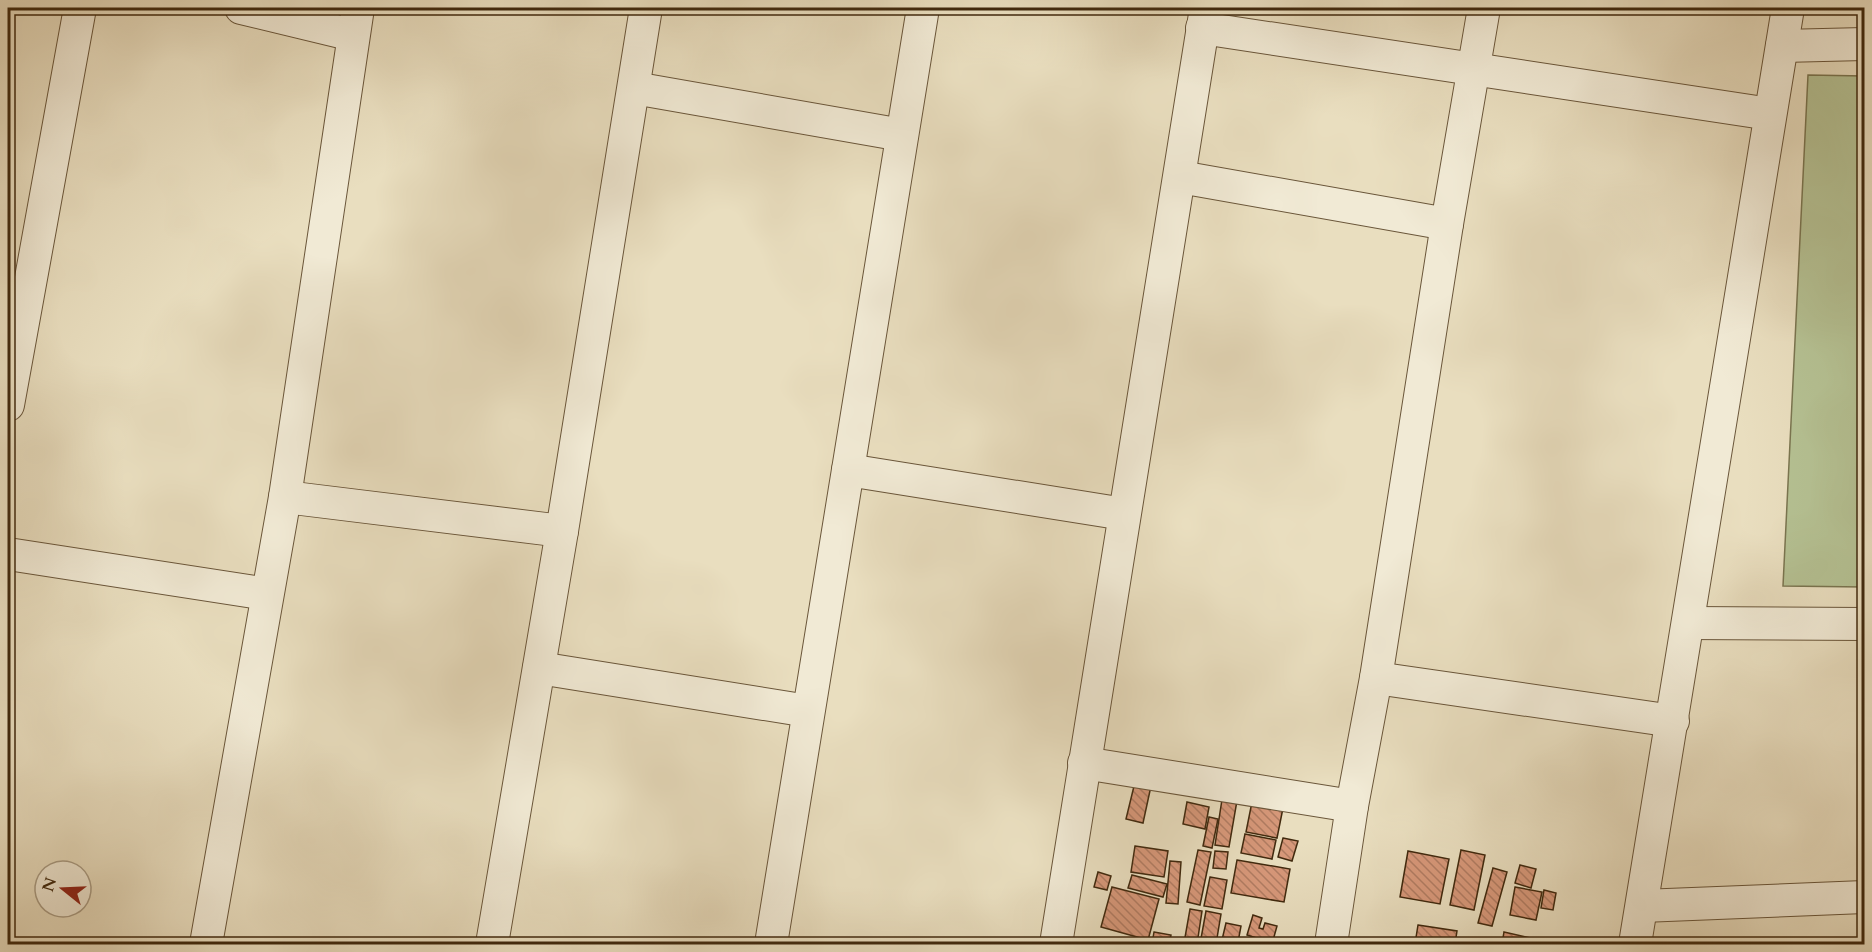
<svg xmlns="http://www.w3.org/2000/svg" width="1872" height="952" viewBox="0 0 1872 952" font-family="Cardo,serif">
<defs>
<pattern id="building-back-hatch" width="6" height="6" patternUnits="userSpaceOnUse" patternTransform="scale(1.5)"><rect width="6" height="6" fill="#d7987a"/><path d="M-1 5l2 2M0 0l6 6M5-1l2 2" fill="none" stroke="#b07c62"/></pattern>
</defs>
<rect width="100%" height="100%" fill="#e9debf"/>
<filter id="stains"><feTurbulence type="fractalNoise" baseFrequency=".00333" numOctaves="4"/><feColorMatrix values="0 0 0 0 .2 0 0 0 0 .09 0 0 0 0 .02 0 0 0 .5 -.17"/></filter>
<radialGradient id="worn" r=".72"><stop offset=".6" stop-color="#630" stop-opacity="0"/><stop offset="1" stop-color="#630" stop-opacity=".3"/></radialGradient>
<path fill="#b5c193" stroke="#7a7550" stroke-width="1.5" d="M1808,75l56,1v511l-81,-1z"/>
<g fill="url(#building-back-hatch)" stroke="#40290e" stroke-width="1.5">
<path d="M1135,782l16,4 -8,37 -17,-4z"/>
<path d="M1223,793l15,2 -9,52 -14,-2z"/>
<path d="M1187,802l22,5 -4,22 -22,-5z"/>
<path d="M1252,802l31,6 -6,30 -31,-6z"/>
<path d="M1209,817l9,2 -6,29 -9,-2z"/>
<path d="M1245,834l31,6 -4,19 -31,-6z"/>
<path d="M1283,838l15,3 -6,20 -14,-4z"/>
<path d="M1135,846l33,5 -4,26 -33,-5z"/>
<path d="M1198,850l13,2 -11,53 -13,-3z"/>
<path d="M1461,850l24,5 -11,55 -24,-5z"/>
<path d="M1215,851l13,1 -2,17 -13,-1z"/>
<path d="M1408,851l41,8 -9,45 -40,-7z"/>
<path d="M1237,860l53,9 -6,33 -53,-9z"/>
<path d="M1170,861l11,1 -3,42 -12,-1z"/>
<path d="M1520,865l16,4 -5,19 -16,-5z"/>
<path d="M1493,868l14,4 -15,54 -14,-3z"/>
<path d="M1098,872l13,4 -4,14 -13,-3z"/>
<path d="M1132,875l35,9 -4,13 -35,-9z"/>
<path d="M1210,877l17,3 -5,29 -18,-3z"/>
<path d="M1112,887l47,12 -11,41 -47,-13z"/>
<path d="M1515,887l27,5 -6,28 -26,-5z"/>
<path d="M1544,890l12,3 -3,17 -12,-2z"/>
<path d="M1190,909l12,2 -5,33 -13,-1z"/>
<path d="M1206,911l15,3 -5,30h-16z"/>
<path d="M1253,915l9,3 -3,10 4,1 2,-6 12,3 -5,18h-13l1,-5 -13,-4z"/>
<path d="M1226,923l15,3 -3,16 11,2h-28z"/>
<path d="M1418,925l39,6 -2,13h-40z"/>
<path d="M1154,932l17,3 -2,9h-17z"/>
<path d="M1504,932l44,10v2h-16l-29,-6z"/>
<path d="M1461,939l17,4v1h-18z"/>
<path d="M1484,939l15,3v2h-16z"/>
<path d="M1566,940l18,4h-20z"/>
</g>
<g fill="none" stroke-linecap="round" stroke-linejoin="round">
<g stroke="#6a563a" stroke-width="34">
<g id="street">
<path d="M241,8l112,27"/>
<path d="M1202,28l568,86"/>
<path d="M1782,46l82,-2"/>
<path d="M634,88l268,47"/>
<path d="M1180,177l267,47"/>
<path d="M8,405l72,-397"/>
<path d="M848,470l276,44"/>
<path d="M285,497l277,34"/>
<path d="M8,554l259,40"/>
<path d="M1688,623l176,1"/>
<path d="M539,668l269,43"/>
<path d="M1376,678l297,43"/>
<path d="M1084,763l268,43"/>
<path d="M1642,906l222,-9"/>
<path d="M206,944l79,-447 73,-489"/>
<path d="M492,944l70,-413 84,-523"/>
<path d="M771,944l152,-936"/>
<path d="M1056,944l150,-936"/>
<path d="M1331,944l21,-138 24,-128 71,-454 37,-216"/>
<path d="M1635,944l153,-936"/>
</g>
</g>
<use href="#street" stroke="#f1ead5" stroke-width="32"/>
</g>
<rect width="1872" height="952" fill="none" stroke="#e9debf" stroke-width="30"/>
<rect x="9" y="9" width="1854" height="934" fill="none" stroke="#40290e" stroke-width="3"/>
<rect x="15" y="15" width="1842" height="922" fill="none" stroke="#40290e" stroke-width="1.5"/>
<g transform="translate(63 889) rotate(288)"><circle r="28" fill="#f1ead5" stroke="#aa9d85" stroke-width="1.5"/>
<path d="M0-4.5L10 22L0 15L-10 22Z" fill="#8f2418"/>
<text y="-9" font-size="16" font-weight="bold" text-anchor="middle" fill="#40290e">N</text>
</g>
<rect width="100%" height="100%" filter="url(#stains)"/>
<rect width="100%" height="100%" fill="url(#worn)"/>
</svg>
